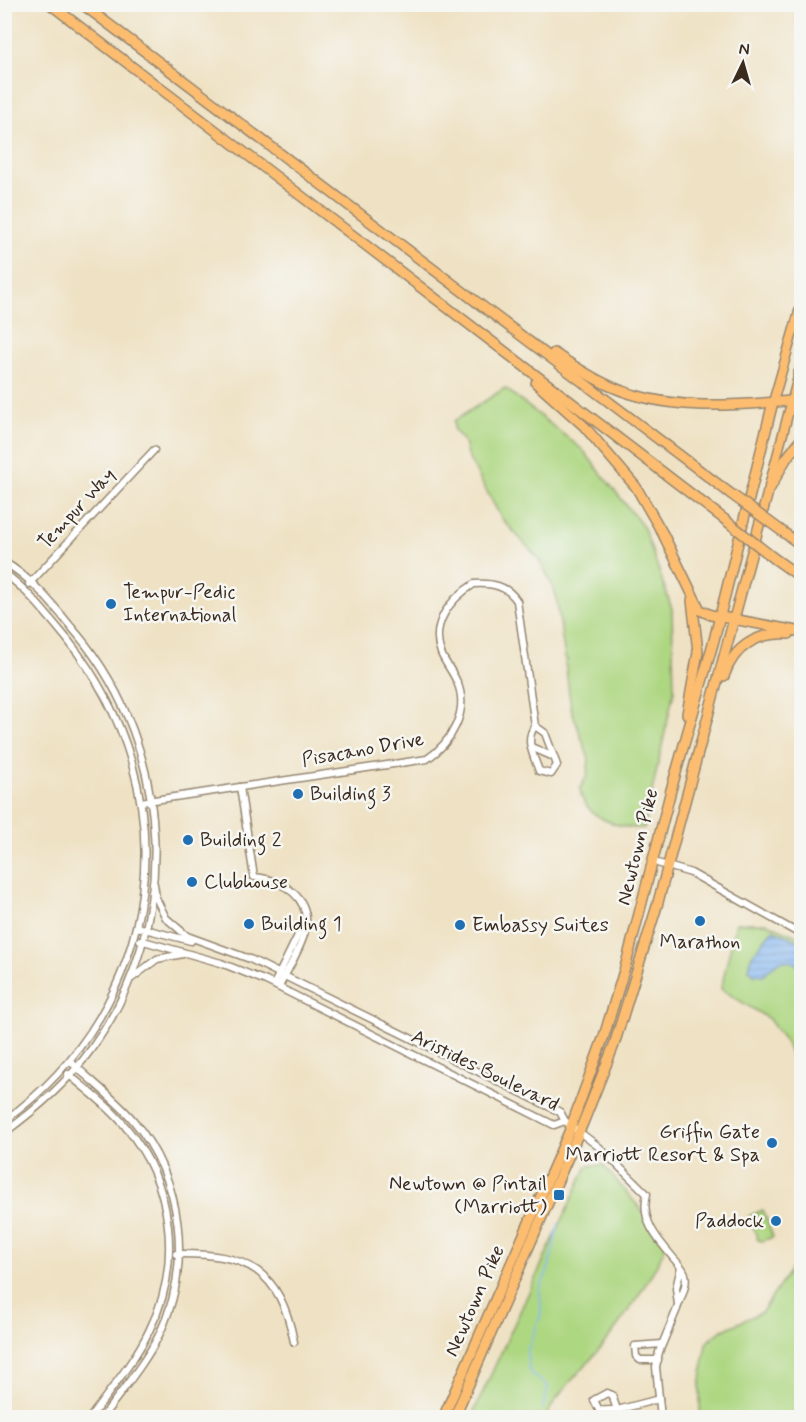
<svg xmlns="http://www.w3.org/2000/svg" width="806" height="1422" viewBox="0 0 806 1422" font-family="Mynerve,sans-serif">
<defs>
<pattern id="water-rules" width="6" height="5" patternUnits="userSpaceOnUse" patternTransform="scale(1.5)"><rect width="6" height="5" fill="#86b8f3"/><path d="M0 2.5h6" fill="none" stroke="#6f96c4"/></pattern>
</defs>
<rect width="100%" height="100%" fill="#f6f6f2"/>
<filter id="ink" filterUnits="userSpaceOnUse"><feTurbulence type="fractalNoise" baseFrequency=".0167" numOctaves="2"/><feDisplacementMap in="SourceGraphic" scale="12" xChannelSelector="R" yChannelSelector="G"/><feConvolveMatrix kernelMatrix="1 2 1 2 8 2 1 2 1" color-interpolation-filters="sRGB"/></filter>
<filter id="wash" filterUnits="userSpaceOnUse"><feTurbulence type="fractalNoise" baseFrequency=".008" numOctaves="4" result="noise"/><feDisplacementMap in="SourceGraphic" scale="24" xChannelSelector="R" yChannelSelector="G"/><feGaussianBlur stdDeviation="1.35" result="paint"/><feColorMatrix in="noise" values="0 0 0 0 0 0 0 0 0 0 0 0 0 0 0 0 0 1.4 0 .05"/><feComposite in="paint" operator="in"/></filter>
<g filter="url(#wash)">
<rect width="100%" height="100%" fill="#efe2c4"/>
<g fill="#aed782" stroke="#748050" stroke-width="1.5">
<path d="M505,388l78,62 61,78 28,81 2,82 -30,137c-24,1 -61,-10 -64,-39l7,-13 2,-17 -18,-51 -6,-46 3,-2 -3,-2 -9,-63 -7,-17 -12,-21 -35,-38 -34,-62 -5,-17 -9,-10v-9z"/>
<path d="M736,923h31l34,15v144l-15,-39 -17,-24 -48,-30z"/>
<path d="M603,1165l65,76c-17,40 -43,77 -70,110 -19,23 -40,40 -52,66l-75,1 116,-252z"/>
<path d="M763,1210l10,27 -11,4 -4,-1 -9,-24z"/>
<path d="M801,1254v163h-101v-29l6,-45 15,-12 41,-19z"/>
</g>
<path fill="url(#water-rules)" stroke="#607188" stroke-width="1.5" d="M773,930l28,12v26c-14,-14 -26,-6 -37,7l-10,-1 -5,-5 3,-14z"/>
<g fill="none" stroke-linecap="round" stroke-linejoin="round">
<path stroke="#86b8f3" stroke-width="1.5" d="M543,1408l5,-22 -15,-10 -4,-7 -2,-17 14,-38 -1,-25 9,-22 10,-44"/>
</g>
</g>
<g filter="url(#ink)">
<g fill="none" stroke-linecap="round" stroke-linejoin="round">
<g stroke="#958671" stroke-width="9">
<g id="minor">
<path d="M4,562c31,18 52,47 74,73 96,116 103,291 14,413 -24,34 -54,60 -88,85"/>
<path d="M4,573c25,18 43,42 63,66 123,153 98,366 -63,482"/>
<path d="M29,584l125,-134"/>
<path d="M535,726l10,7 12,32 -6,9 -12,-3c-5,-15 -15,-31 -4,-45z"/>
<path d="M531,747l23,10"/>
<path d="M240,787l14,90c30,3 58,21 51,54 -4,18 -18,39 -26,56"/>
<path d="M141,802l286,-43c24,-16 43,-48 30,-77 -4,-10 -12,-19 -16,-29 -11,-29 9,-54 33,-69 17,-1 33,1 43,17l18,125"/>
<path d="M654,862l37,11 109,61"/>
<path d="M154,884l2,14 10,20 21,18 63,23 310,153 5,9 34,26 48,47c-8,30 16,51 34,73"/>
<path d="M137,927l54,14"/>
<path d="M140,940l81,23 45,18 288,144 11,-4"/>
<path d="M132,978l25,-19 26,-5"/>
<path d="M274,984l31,-63"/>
<path d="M70,1061c21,20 45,38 63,59 50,60 60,145 26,215 -15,30 -38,56 -57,83"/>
<path d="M68,1074c19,16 41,32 57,52 48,57 58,138 24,205 -15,31 -39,59 -59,87"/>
<path d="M176,1254c71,-1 104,15 118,88"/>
<path d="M658,1360h-18l-4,-4 -1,-10 27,-2"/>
<path d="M617,1410l-5,-15 -5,-2 -13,7 5,10c8,1 14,0 22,-1l38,-10"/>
<path d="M661,1418l-5,-51 3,-15 18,-43c4,-13 15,-30 4,-42l-5,21 2,17"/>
</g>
</g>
<g stroke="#958671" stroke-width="11">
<g id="major">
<path d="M773,402l29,-101"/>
<path d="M769,486l33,-124"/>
</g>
</g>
<g stroke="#958671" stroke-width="12">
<g id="highway">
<path d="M50,4l674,515"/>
<path d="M82,4l649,490"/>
<path d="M554,353c18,12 36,24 56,33 60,27 128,19 192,14"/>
<path d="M798,374l4,17"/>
<path d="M536,383l48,43 52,61 27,47 37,76 11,5 91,17"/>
<path d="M779,529l23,17"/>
<path d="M775,559l27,19"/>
<path d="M724,676c10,-30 34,-44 65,-42"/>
<path d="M687,714l11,-62 -6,-52"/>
<path d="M443,1418l126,-286 35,-96 22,-72 45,-174 43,-150 59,-238"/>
<path d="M454,1418l129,-295 31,-78 43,-139 111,-414 18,-33 16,-21"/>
</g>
</g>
<use href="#minor" stroke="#fff" stroke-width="6"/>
<use href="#major" stroke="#fcbd6f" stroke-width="8"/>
<use href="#highway" stroke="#fcbd6f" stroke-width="9"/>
<g stroke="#958671" stroke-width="12" stroke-linecap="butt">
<g id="highway-bridge">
<path d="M731,494l48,35"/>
<path d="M724,519l51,40"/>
</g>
</g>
<use href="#highway-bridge" stroke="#fcbd6f" stroke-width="9"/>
</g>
</g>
<g fill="#1f6fb2" stroke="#f6f6f2" stroke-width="2">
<circle cx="111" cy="604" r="6"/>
<circle cx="298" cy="794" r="6"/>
<circle cx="188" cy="840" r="6"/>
<circle cx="192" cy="882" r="6"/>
<circle cx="700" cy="921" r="6"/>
<circle cx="249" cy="924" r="6"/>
<circle cx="460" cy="925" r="6"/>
<circle cx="772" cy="1143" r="6"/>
<rect x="553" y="1189" width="12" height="12" rx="3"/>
<circle cx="776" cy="1221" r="6"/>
</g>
<g text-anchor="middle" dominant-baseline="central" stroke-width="5" stroke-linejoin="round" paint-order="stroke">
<g font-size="20" fill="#3b2a1e" stroke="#f6f6f2">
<text transform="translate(77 509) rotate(-47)">Tempur Way</text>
<text transform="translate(363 750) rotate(-10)">Pisacano Drive</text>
<text transform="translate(638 847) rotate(-76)">Newtown Pike</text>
<text transform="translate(485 1071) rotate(26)">Aristides Boulevard</text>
<text transform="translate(475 1301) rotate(-66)">Newtown Pike</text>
</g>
<g font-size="20" fill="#3b2a1e" stroke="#f6f6f2" text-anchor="start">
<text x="123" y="592">Tempur-Pedic<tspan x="123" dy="23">International</tspan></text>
<text x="310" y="794">Building 3</text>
<text x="200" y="840">Building 2</text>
<text x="204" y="882">Clubhouse</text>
<text x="261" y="924">Building 1</text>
<text x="472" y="925">Embassy Suites</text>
<text x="700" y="942" text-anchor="middle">Marathon</text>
<text x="760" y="1132" text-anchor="end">Griffin Gate<tspan x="760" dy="23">Marriott Resort &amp; Spa</tspan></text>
<text x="547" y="1184" text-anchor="end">Newtown @ Pintail<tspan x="547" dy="23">(Marriott)</tspan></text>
<text x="764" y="1221" text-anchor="end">Paddock</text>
</g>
</g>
<rect width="806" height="1422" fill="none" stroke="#f6f6f2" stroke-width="24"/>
<g transform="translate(743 63) rotate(5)" stroke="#f6f6f2" stroke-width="4.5" paint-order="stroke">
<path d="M0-4.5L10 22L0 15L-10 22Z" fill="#3b2a1e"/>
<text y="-9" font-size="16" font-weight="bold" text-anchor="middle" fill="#3b2a1e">N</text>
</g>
</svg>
